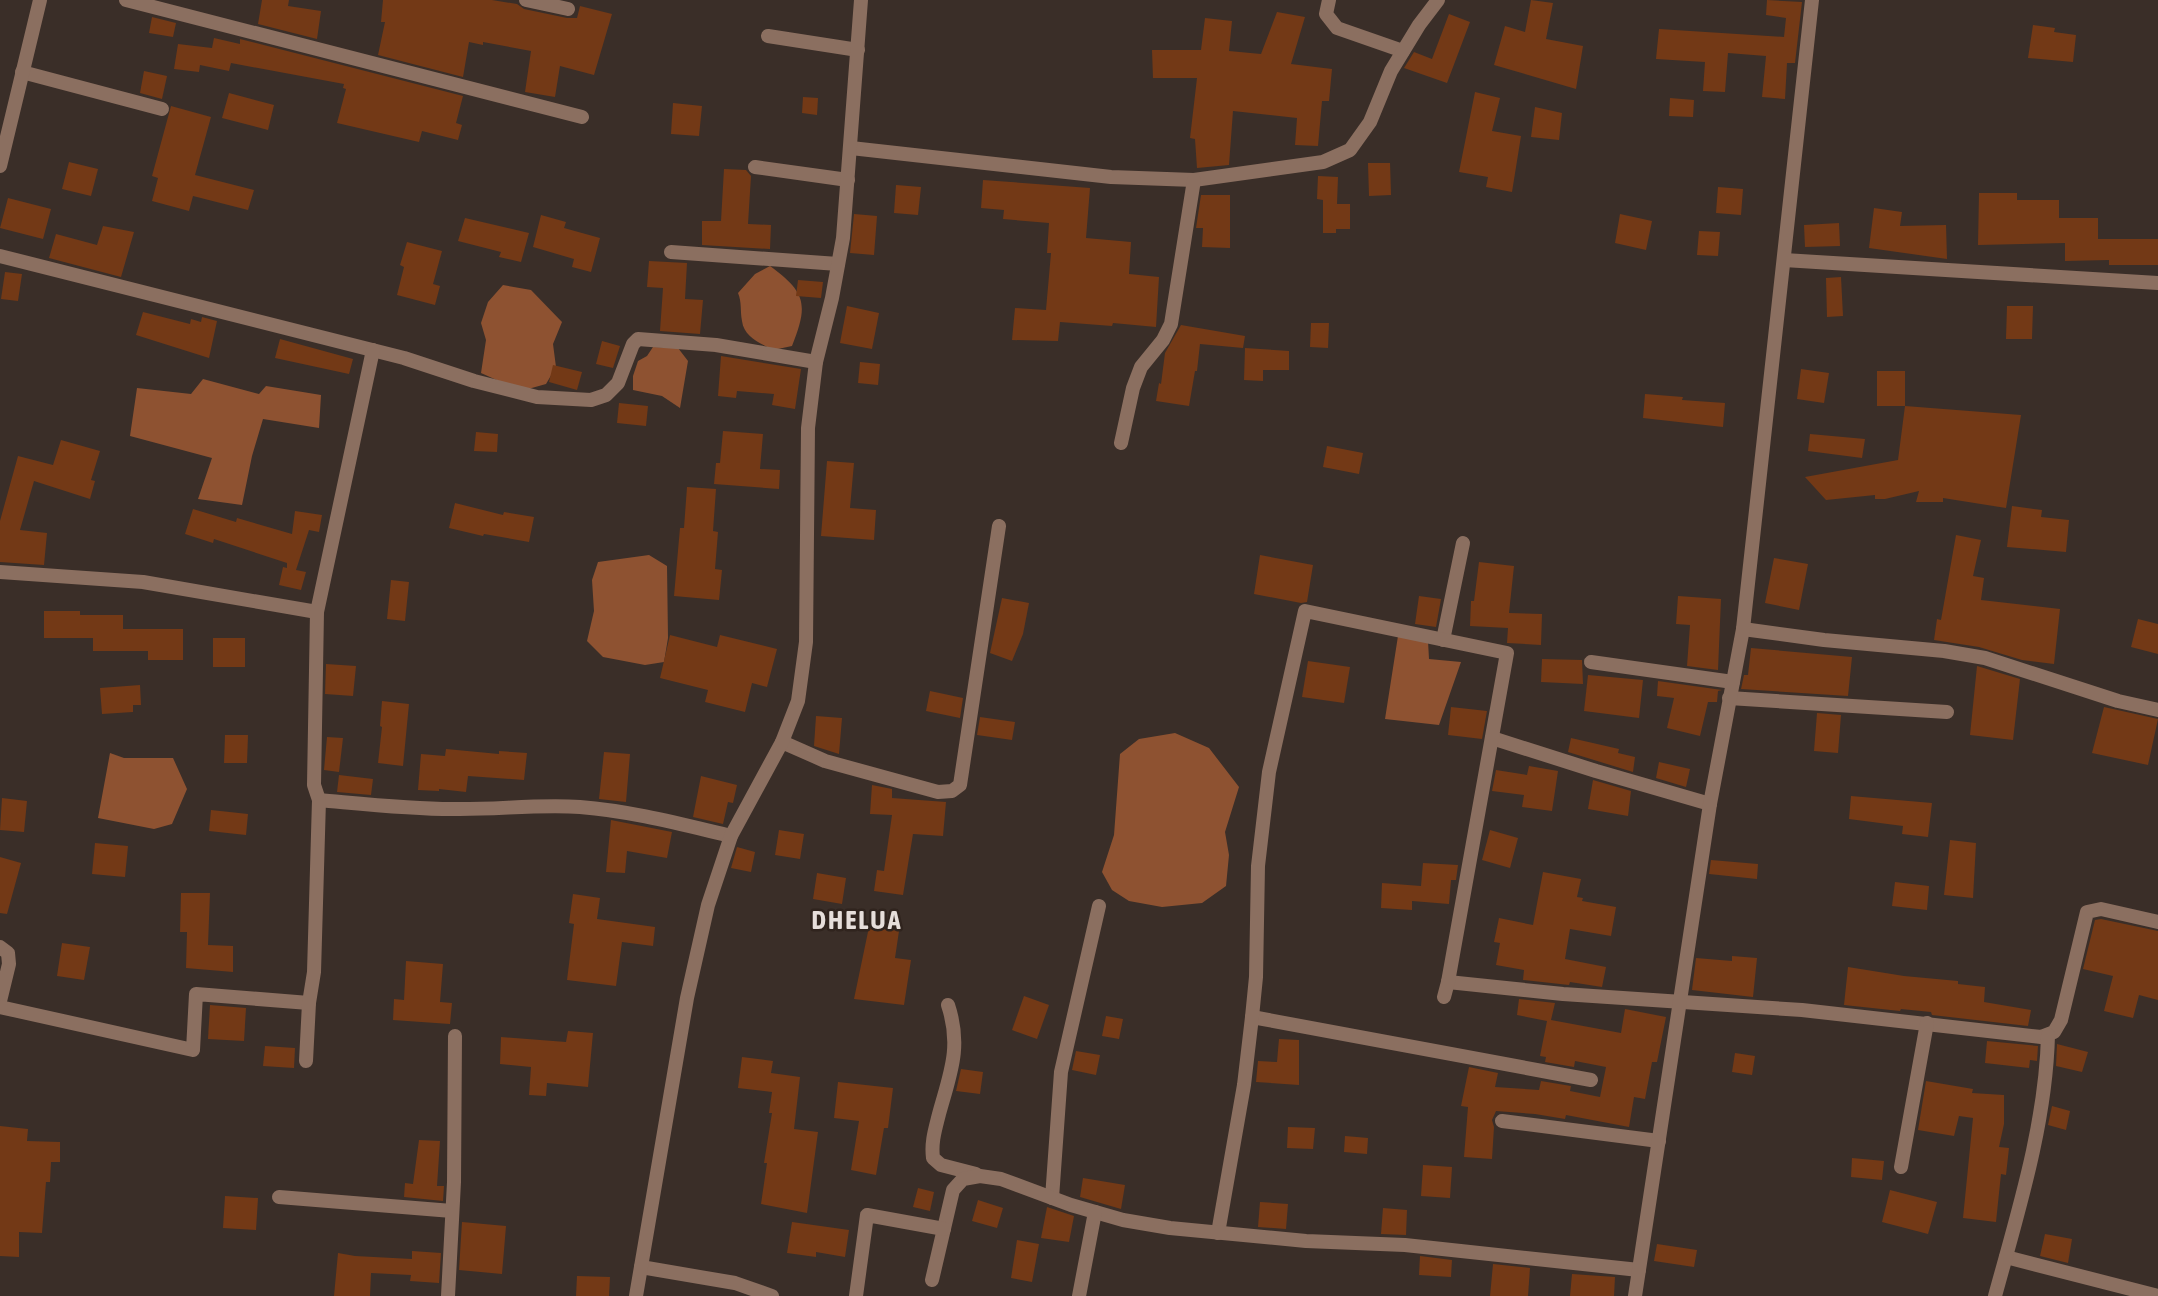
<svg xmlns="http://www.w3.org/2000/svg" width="2158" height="1296" viewBox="0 0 2158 1296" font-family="'Asap Condensed',sans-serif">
<rect width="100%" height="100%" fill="#3a2e28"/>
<g fill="#8e5231">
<path d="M770,266c37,27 38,39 22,80l-19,4c-13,-7 -29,-13 -31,-29 -2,-11 0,-18 -4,-28l17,-19z"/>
<path d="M503,285l28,5 31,32 -9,22 3,23 -10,17 -25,7 -40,-18 5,-33 -5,-17 7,-21z"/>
<path d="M653,347l25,1 10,13 -8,47 -18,-12 -29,-6v-14l5,-15 9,-5z"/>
<path d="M203,379l56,15 7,-8 55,9 -2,33 -56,-9 -11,37 -10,49 -44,-6 14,-41 -82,-22 7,-48 54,6z"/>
<path d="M649,555l18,11 1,72 -4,24 -19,3 -42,-8 -16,-16 7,-30 -2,-31 6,-18z"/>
<path d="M1398,636l30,5 1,18 32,3 -22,63 -54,-6z"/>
<path d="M1175,733l34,15 30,39 -14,45 4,23 -3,31 -24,17 -40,4 -33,-6 -17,-11 -10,-18 12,-37 6,-81 19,-15z"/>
<path d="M110,753l14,5h49l14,31 -15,35 -18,5 -56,-11z"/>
</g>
<g fill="#733916">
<path d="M262,0h27l-1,6 33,5 -4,28 -59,-15z"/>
<path d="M383,0h109l25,4 7,5 43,9h10l3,-12 32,8 -18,61 -34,-9 -5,31 -30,-5 6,-41 -48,-9v3l-14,-3 -6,35 -85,-22 7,-33h-4z"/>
<path d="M1531,0l22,3 -7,36 37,7 -7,43 -82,-24 11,-39 20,6z"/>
<path d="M1767,0l35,2 -7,61h-8l-2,36 -23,-2 4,-41 -38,-3 -3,39 -22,-1 2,-29 -49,-3 3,-30 125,8 2,-19 -20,-3z"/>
<path d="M1277,12l28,5 -14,47 41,5 -3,32h-7l-4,45 -23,-1 2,-27 -64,-7 -4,54 -32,3 -2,-29 -5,-1 7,-60h-44l-1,-28h49l4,-32 27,3 -3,30 32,3z"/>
<path d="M1449,14l21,8 -23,61 -43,-15 10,-16 18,7z"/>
<path d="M152,17l24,6 -3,14 -24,-4z"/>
<path d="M2033,25l22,3 -1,4 22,3 -3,27 -45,-4z"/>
<path d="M214,38l26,6v-5l223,57 -7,27 6,2 -4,15 -36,-9 -3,11 -82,-19 9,-34 -3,-1 1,-4 -113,-21 -2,8 -29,-6 -1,7 -25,-3 4,-25 34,4z"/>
<path d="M144,71l23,5 -5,23 -22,-6z"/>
<path d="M1475,92l25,6 -8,33 29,5 -9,56 -26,-5 2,-10 -29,-5z"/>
<path d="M229,93l45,12 -6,25 -46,-12z"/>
<path d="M803,97l15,1 -1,17 -15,-2z"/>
<path d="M1670,98l24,2 -1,17 -24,-1z"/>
<path d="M673,103l29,3 -3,30 -28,-2z"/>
<path d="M171,106l40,11 -16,58 59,15 -6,20 -55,-14 -4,15 -37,-10 6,-23 -6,-2z"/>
<path d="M1535,107l27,6 -3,27 -28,-3z"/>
<path d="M69,162l29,7 -7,27 -29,-7z"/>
<path d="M1368,163h22l1,32 -22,1z"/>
<path d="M724,169l22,1 5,6 -3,48 23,1 -1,24 -68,-4v-24h19z"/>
<path d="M1318,176l20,1 -1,27h13v25h-14v4h-13v-33l-6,-1z"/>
<path d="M983,180l107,8 -4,50 45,4 -2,32 30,3 -3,50 -43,-4 -1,3 -52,-4 -2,19 -46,-1 3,-32 31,2 5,-57h-4l2,-30 -46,-4 1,-9 -23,-2z"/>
<path d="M896,185l25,2 -3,28 -24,-2z"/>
<path d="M1718,187l25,2 -2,26 -25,-2z"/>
<path d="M1979,193h38v7h42v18h39v21h60v26h-49v-5l-44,1v-18l-87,2z"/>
<path d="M1201,195h29v53l-28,-1 1,-19h-7z"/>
<path d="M8,198l43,11 -8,30 -43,-11z"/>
<path d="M1874,208l28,4 -2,14 46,-1 1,34 -78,-11z"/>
<path d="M854,214l23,2 -3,39 -24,-2z"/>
<path d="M1620,214l32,7 -6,29 -31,-7z"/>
<path d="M541,215l25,7 -2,6 36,10 -9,34 -19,-5 2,-8 -41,-12z"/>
<path d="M465,218l64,15 -8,29 -22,-5 2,-5 -43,-11z"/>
<path d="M1839,223l1,23 -35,1 -1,-22z"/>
<path d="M103,226l31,6 -13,45 -72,-19 7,-24 41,11z"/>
<path d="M1699,231l21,1 -2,24 -21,-1z"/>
<path d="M407,242l35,9 -9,33 7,2 -5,19 -38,-10 7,-28 -4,-2z"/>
<path d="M649,261l38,2 -2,36 18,1 -3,34 -40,-3 3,-43 -16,-1z"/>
<path d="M5,272l17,2 -4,27 -17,-2z"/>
<path d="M1841,277l2,39 -16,1 -1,-39z"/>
<path d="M798,280l25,2 -2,16 -25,-2z"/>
<path d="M847,306l32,7 -7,36 -32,-6z"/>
<path d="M2007,306h26l-1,33h-26z"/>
<path d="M143,312l47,12 1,-5 10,3 1,-5 15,4 -8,37 -73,-23z"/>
<path d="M1311,323h18l-1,25 -18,-1z"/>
<path d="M1181,325l64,11 -2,12 -43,-4 -3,27h-2l-6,35 -33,-5 3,-18 2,1 4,-31z"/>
<path d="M280,339l73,20 -4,15 -74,-16z"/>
<path d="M602,341l18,5 -7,22 -17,-4z"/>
<path d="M1245,348l44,3v19h-26v11l-19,-1z"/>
<path d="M721,356l80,13 -6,40 -23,-4 2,-11 -37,-3 -1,7 -18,-2z"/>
<path d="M860,362l20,2 -2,21 -20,-2z"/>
<path d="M553,365l29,7 -5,18 -28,-8z"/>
<path d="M1801,369l28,4 -5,30 -27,-4z"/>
<rect x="1877" y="371" width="28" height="35"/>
<path d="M1645,394l38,3 -1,3 43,3 -2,24 -80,-9z"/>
<path d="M619,403l29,3 -2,20 -29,-3z"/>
<path d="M1905,406l116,9 -15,93 -63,-10v4h-27l3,-11 -34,8h-10v-4l-49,5 -21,-23 93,-17z"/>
<path d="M723,431l40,3 -3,35 20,1 -1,19 -65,-5 2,-21h4z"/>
<path d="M476,432l22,2 -1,18 -23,-1z"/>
<path d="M1810,434l55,5 -3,19 -54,-7z"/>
<path d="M61,440l39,11 -9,29 4,1 -5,18 -56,-18 -14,49 27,3 -3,32 -44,-3v-41l18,-65 35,9z"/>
<path d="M1327,446l36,7 -4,21 -36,-7z"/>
<path d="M827,461l27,2 -4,45 26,2 -2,30 -53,-4z"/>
<path d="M687,487l29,2 -3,42 5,1 -3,37 7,1 -3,30 -45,-4 6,-68h4z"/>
<path d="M455,503l48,12 1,-3 30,5 -5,25 -45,-8 -1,2 -34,-8z"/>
<path d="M2012,506l30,4 -1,7 28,3 -3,32 -59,-5z"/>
<path d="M193,509l43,13 1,-4 55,16 3,-23 27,4 -3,17 -10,-2 -13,40 10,2 -5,18 -22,-5 4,-18 4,1v-5l-73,-24 -1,4 -28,-9z"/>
<path d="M1956,535l25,5 -8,36 11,2 -3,22 79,9 -6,55 -32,-4 -43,-13 -45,-7 3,-21 4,1z"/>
<path d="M1260,555l53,10 -6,37 -6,1 -47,-9z"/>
<path d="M1774,558l34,6 -9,46 -34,-7z"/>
<path d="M1479,562l35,4 -5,47 33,1 -1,31 -34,-2 1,-15 -38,-2 1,-25h3z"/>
<path d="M391,580l18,2 -4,39 -18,-2z"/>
<path d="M1419,596l22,3 -5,28 -21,-3z"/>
<path d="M1678,596l43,3 -3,71 -31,-4 3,-41 -14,-1z"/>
<path d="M1002,598l27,5 -6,31 -11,27 -22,-8z"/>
<path d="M44,611h36v4h43v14h60v31h-35v-9h-55v-13h-49z"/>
<path d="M2138,619l20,5v30l-27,-7z"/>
<path d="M670,635l47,12 3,-12 57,14 -10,38 -15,-4 -7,29 -40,-10 3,-12 -48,-12z"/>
<rect x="213" y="638" width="32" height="29"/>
<path d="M1751,648l101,9 -4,39 -107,-7 3,-14h4z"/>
<path d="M1542,659l40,1 1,24 -42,-2z"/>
<path d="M1308,661l42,6 -6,36 -42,-6z"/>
<path d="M326,664l30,2 -3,30 -28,-2z"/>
<path d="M1977,666l43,13 -7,61 -43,-5z"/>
<path d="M1588,675l55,5 -4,38 -55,-7z"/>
<path d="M1658,681l64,9 -4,1 -1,11h-9l-8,34 -33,-8 7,-30 -17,-2z"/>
<path d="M140,685l1,20h-8v7l-31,2 -2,-26z"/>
<path d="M930,691l33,7 -3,20 -34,-7z"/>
<path d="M382,701l27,3 -6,62 -25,-3 4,-36 -2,-1z"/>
<path d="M1451,707l36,4 -5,28 -34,-4z"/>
<path d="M2104,707l54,12 -10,46 -56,-12z"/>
<path d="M1817,713l24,2 -3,38 -24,-2z"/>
<path d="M816,716l26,2 -3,36 -25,-8z"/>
<path d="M980,717l35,5 -3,18 -35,-5z"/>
<path d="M225,735h23l-1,28h-23z"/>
<path d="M327,737l16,1 -4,34 -15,-2z"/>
<path d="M1571,738l48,11 -1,4 17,4 -2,15 -65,-20z"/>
<path d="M446,749l53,5v-3l28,2 -3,27 -56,-4 -2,16 -27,-3v2l-21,-1 3,-36 24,2z"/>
<path d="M604,752l26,2 -4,48 -27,-3z"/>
<path d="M1659,762l31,7 -4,18 -30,-9z"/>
<path d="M1529,766l29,5 -6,40 -30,-4 2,-12 -32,-4 4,-21 31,5z"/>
<path d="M339,775l34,4 -2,16 -34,-3z"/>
<path d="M701,776l36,9 -4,18 -5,-1 -5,22 -30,-7z"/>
<path d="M1593,780l38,11 -3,25 -40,-7z"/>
<path d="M872,785l20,4v9l54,4 -3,34 -30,-2 -10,61 -29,-4 3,-21 7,1 8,-56 -22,-1z"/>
<path d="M1851,796l81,7 -4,34 -26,-3 1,-8 -54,-7z"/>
<path d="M2,798l25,3 -3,31 -24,-2z"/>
<path d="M211,810l37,4 -2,21 -37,-4z"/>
<path d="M611,820l61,12 -5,26 -40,-7 -2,22 -19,-1z"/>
<path d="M779,830l25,4 -4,25 -25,-4z"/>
<path d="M1490,830l28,8 -8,30 -28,-8z"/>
<path d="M1950,840l26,3 -3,55 -29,-3z"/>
<path d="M95,843l33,3 -3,31 -33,-3z"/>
<path d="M737,847l18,5 -4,20 -20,-4z"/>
<path d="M0,857l21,6 -14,51 -7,-1z"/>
<path d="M1711,860l47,4 -1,15 -48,-5z"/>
<path d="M1423,863l35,2 -2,15h-5l-2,24 -37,-3v9l-31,-2 1,-25 39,3z"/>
<path d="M1543,872l38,7 -4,18 6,1 -1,3 34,6 -5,29 -41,-7 -5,30 41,8 -4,20 -32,-5 -1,3 -46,-5 1,-10 -28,-5 4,-22 -6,-1 5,-24 34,7z"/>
<path d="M817,873l29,5 -4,26 -29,-5z"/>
<path d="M1895,882l34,4 -2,24 -35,-4z"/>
<path d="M181,893h29l-2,52 25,1v26l-47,-4 1,-36h-7z"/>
<path d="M573,894l27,4 -3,21 58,8 -2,19 -31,-4 -6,44 -49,-6 7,-56 -5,-1z"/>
<path d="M2101,919l57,12v69l-19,-5 -6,23 -29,-7 9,-35 -30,-7 12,-49z"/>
<path d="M869,927l30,4 -4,27 16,2 -7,45 -50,-6z"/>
<path d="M62,943l28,4 -6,33 -27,-4z"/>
<path d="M1732,956l25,2 -4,39 -61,-7 4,-32 36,3z"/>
<path d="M406,961l37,3 -3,38 12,1 -2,21 -57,-4 1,-21 10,1z"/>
<path d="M1848,967l56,9 54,5v3l27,3 -1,15 47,8 -3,16 -96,-11 -1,-3 -30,-3 -1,2 -56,-6z"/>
<path d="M1024,996l25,9 -12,34 -25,-9z"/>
<path d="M1519,999l36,4 -4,17 70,13 4,-24 41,8 -9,45h-5l-7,37 -11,-2 -5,30 -63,-12 -1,4 -30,-5 -39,-3 -4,9 2,7 -2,32 -28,-2 4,-50 -7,-1 8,-39 29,6 -3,14 44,3 2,-9 30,5 -1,5 30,6 6,-30 -31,-6 -1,6 -29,-5 1,-5 -6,-1 7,-35 -30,-6z"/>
<path d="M210,1005l36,3 -2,33 -36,-2z"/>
<path d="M1106,1016l17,3 -4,20 -17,-3z"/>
<path d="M568,1031l25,2 -5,54 -41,-4 -1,13 -17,-1 2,-28 -31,-3 1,-27 65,5z"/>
<path d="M1279,1039l20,1v45l-43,-3 2,-21 19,1z"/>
<path d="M1987,1041l51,5 -1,15 -7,-1 -1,8 -44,-5z"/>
<path d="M2057,1044l31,8 -6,20 -26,-6z"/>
<path d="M265,1046l30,2 -1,20 -31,-2z"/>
<path d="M1076,1051l24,4 -4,20 -24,-5z"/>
<path d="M1735,1053l20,3 -3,19 -20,-3z"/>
<path d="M742,1057l31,4 -2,12 29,4 -6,52 24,3 -11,81 -46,-9 6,-41h-3l8,-50h-3l3,-21 -34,-4z"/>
<path d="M961,1069l22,3 -3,22 -24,-3z"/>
<path d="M1926,1081l47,8 -1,4 32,2v29l-5,23 10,1 -3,27 -5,-1 -5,48 -33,-4 10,-100 -14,-2 -5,20 -36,-6z"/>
<path d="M838,1082l55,6 -5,40h-4l-8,47 -25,-5 8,-49 -25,-3z"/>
<path d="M2052,1106l18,5 -4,19 -18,-5z"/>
<path d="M0,1126l28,3 -1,12 33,1v20h-9l-1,20h-4l-4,51 -23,-1v25l-19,-1z"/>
<path d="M1288,1127l27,1 -2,21 -26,-1z"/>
<path d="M1345,1136l23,2 -1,16 -23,-2z"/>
<path d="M419,1140l21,1 -3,45h7l-1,15 -39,-4 1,-14 8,1z"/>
<path d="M1852,1158l32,3 -2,19 -31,-3z"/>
<path d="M1423,1165l29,2 -2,31 -29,-2z"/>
<path d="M1083,1178l42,7 -4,24 -41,-12z"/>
<path d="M918,1188l16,4 -4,19 -17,-4z"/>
<path d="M1890,1190l47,12 -9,32 -46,-12z"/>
<path d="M225,1196l33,2 -2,32 -33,-2z"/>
<path d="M978,1200l25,8 -6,20 -25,-7z"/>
<path d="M1260,1202l28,2 -2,25 -28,-2z"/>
<path d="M1047,1207l27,9 -5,26 -28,-4z"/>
<path d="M1383,1208l24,2 -1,25 -25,-1z"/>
<path d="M462,1222l44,4 -4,48 -43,-4z"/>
<path d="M792,1222l57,8 -4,27 -29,-5v5l-29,-4z"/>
<path d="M2045,1234l27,5 -4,24 -28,-7z"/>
<path d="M1017,1240l22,4 -7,38 -21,-4z"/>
<path d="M1657,1244l40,6 -3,17 -40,-6z"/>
<path d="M412,1251l29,2 -2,30 -29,-2 1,-6 -40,-2 -1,23h-36l4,-43 17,3 57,3z"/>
<path d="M1420,1256l32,4 -1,17 -32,-2z"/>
<path d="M1493,1264l37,4 -2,28h-38z"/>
<path d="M1572,1274l43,3 -1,19h-44z"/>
<path d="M577,1276l33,1 -1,19h-33z"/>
</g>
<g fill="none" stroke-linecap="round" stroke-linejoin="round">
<g stroke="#8b6f60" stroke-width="14">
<path d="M126,0l456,117"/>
<path d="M526,0l42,9"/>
<path d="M1329,0l-3,14 11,14 66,23"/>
<path d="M768,36l90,14"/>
<path d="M22,72l140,37"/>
<path d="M851,148l260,29 83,3 129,-18 27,-12 20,-28 21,-51 28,-46 19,-25"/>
<path d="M0,166l40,-166"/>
<path d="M755,167l93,13"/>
<path d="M671,252l167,12"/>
<path d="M0,256l404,102 70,23 63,16 54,3 15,-5 12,-12 15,-39 5,-5 78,6 100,17"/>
<path d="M1784,260l374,23"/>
<path d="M1121,443l12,-55 8,-21 22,-27 8,-16 23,-144"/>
<path d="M0,572l143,10 174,30"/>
<path d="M1743,629l81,11 120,11 41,7 133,43 40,9"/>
<path d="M1443,640l20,-97"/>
<path d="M1591,662l142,20"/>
<path d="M1729,698l218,14"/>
<path d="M1492,738l104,33 114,33"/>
<path d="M782,742l43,19 113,31 14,-1 8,-6 39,-259"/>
<path d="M319,800c45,4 89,9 133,9 43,1 85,-5 128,-2 51,4 100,17 151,29"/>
<path d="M0,947l8,6 1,11 -9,37"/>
<path d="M1448,982l115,12 239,16 239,27 13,-5 7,-12 26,-108 14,-3 57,13"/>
<path d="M948,1005c14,42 2,69 -9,109 -4,16 -8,28 -6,44l8,7 35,9"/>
<path d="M0,1007l193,43 3,-56 113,9"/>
<path d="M1252,1017l339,63"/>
<path d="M306,1061l3,-58 5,-31 5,-172 -5,-15 3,-173 56,-262"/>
<path d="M1502,1121l157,20"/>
<path d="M1901,1167l26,-144"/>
<path d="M279,1197l173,14"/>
<path d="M1052,1198l9,-126 38,-166"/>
<path d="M1218,1233l26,-148 8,-68 4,-40 2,-111 11,-94 36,-161 202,42 -59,329 -4,15"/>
<path d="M2006,1257l152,39"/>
<path d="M641,1267l94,16 37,13"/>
<path d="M932,1280l21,-90 10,-11 17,-3 21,3 70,26 52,15 47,8 136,13 99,4 234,25"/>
<path d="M448,1296l6,-114 1,-146"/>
<path d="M636,1296l51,-298 21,-93 23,-69 51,-94 16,-41 8,-59 2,-214 8,-66 16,-64 11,-60 18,-238"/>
<path d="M856,1296l11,-81 77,14"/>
<path d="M1079,1296l16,-84"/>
<path d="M1635,1296l75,-492 33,-175 69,-629"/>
<path d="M1995,1296c23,-84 51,-173 53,-261"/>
</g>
</g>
<g text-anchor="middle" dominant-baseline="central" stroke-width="5" stroke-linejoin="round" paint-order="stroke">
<g font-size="26" font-weight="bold" letter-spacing="2" fill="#e6deda" stroke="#30241e">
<text x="857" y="920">DHELUA</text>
</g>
</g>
</svg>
